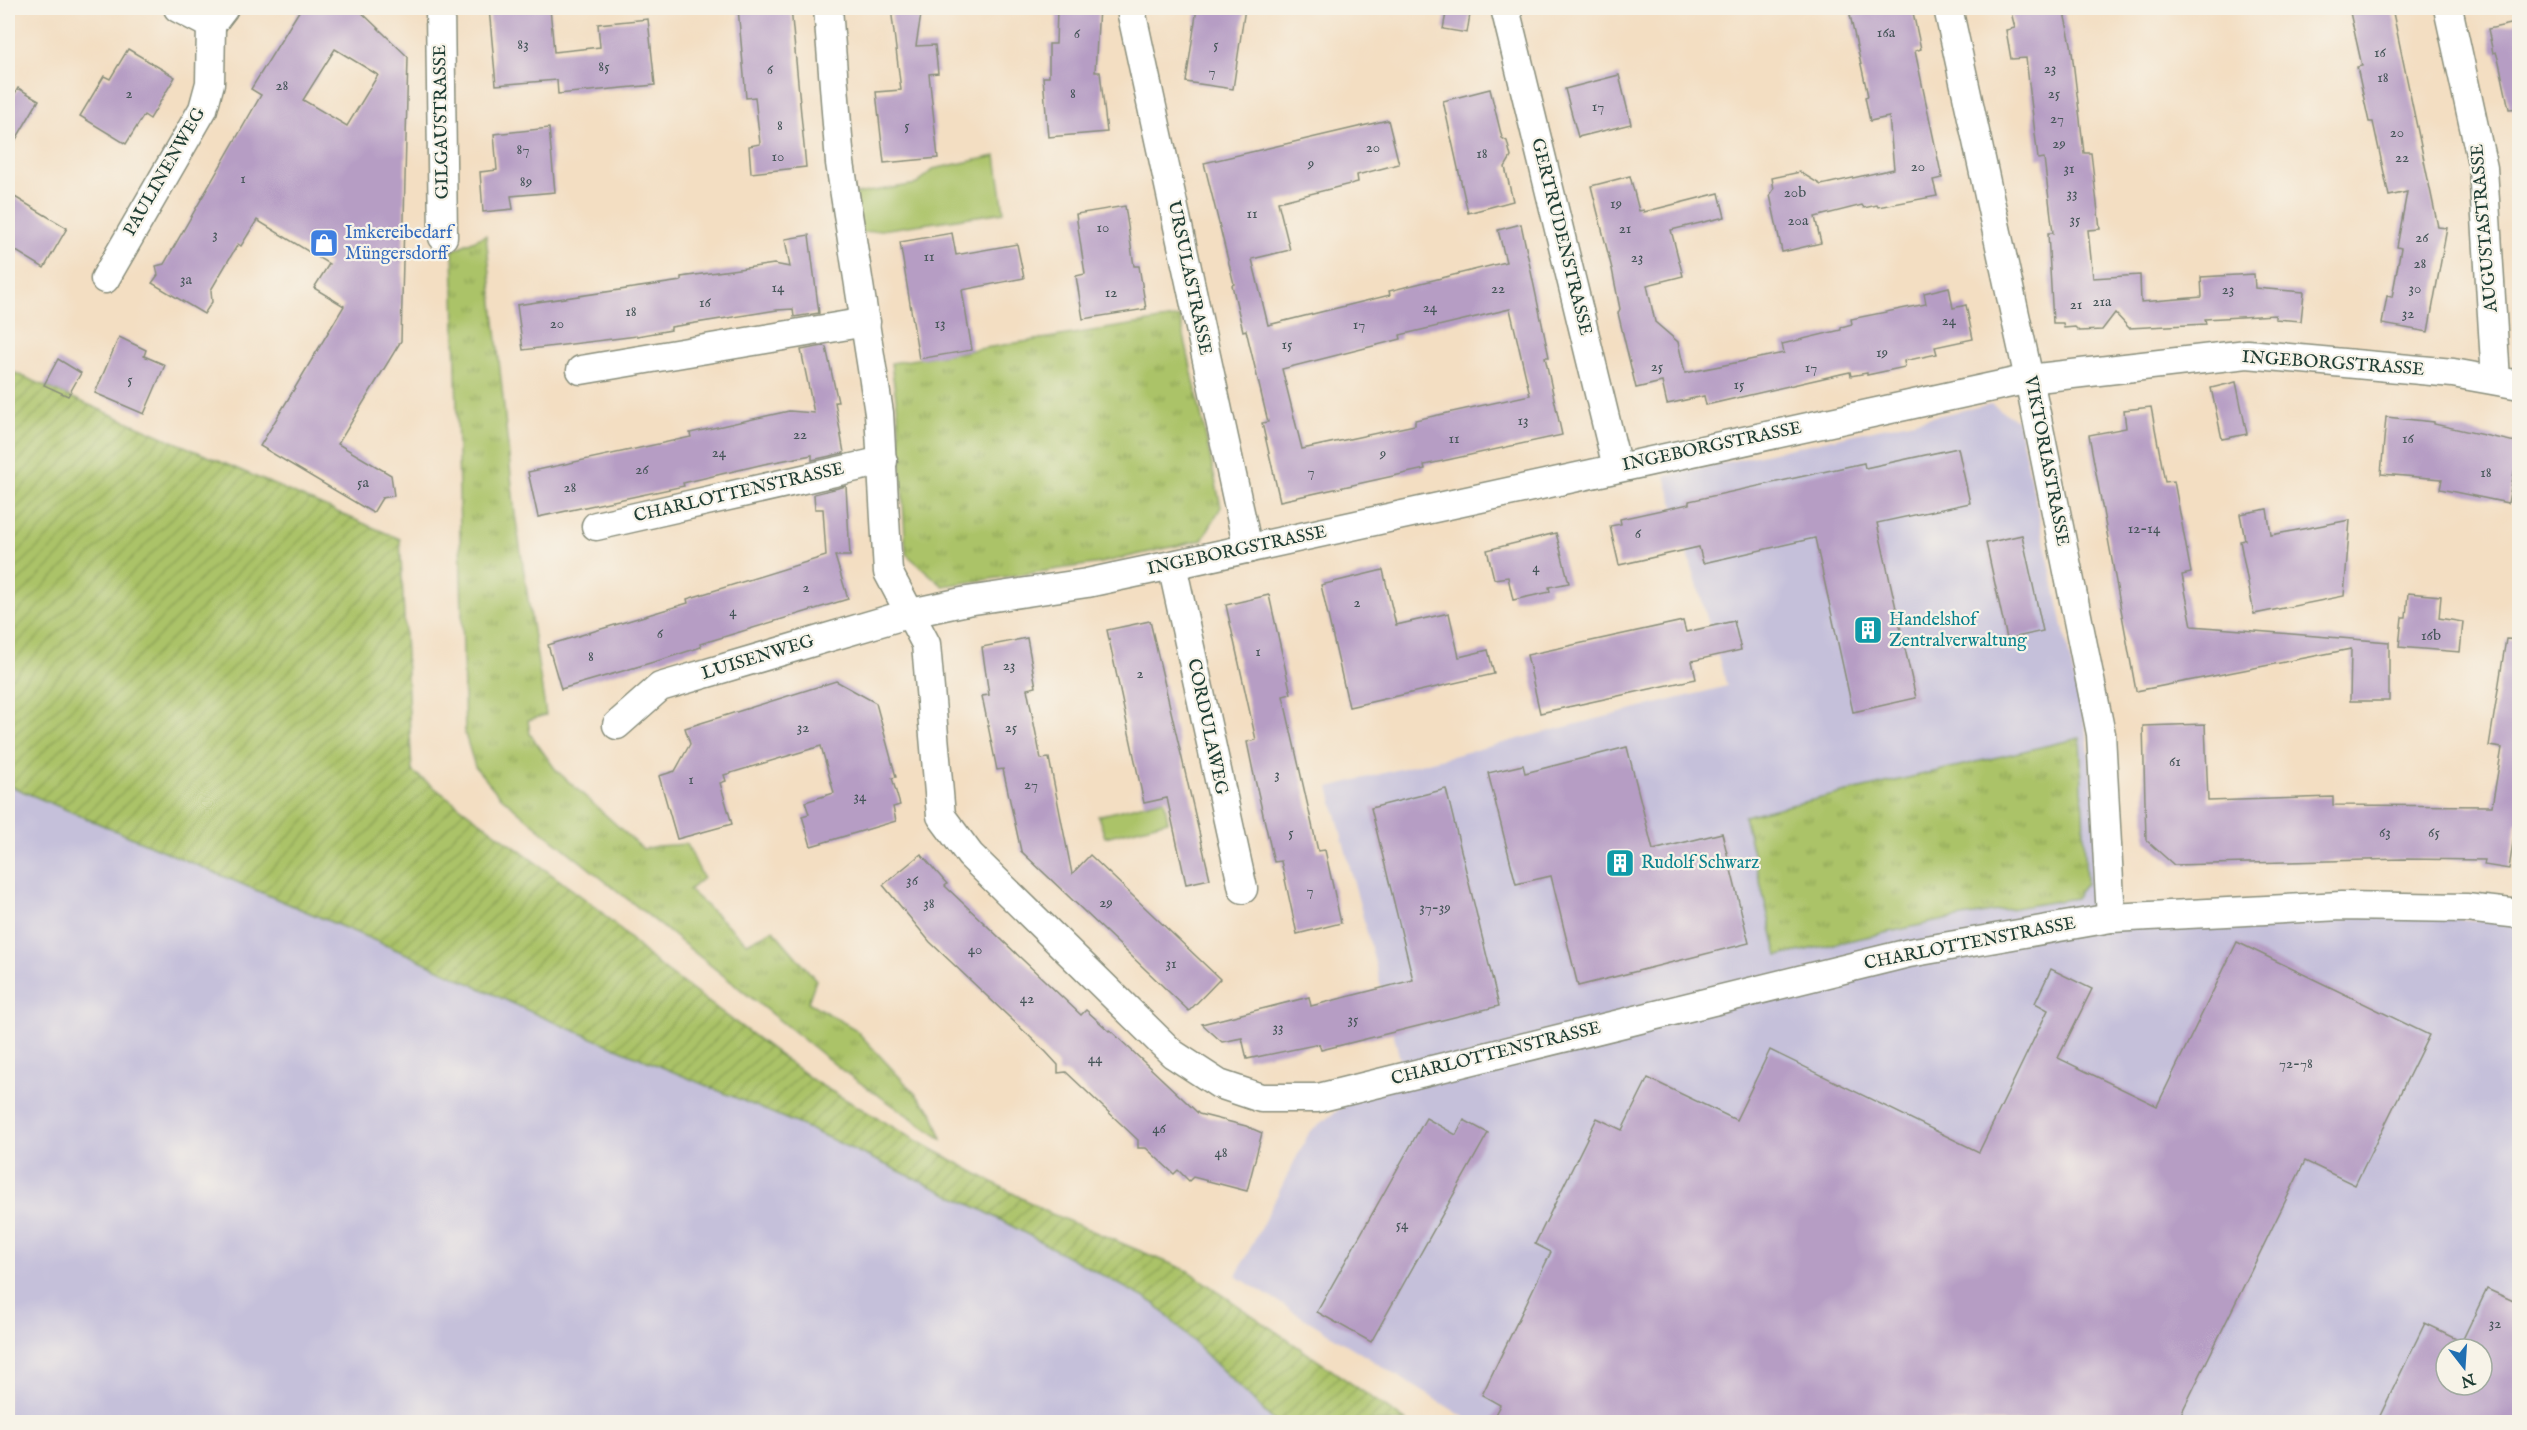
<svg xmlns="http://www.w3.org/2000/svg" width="2527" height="1430" viewBox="0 0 2527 1430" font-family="'IM FELL English',serif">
<defs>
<pattern id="grass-tufts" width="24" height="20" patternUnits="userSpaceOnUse" patternTransform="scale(1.5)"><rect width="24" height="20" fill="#abc368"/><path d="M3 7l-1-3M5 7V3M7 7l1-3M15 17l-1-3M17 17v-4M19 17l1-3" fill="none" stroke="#8ba056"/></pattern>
<pattern id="garden-furrows" width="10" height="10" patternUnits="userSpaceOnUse" patternTransform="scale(1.5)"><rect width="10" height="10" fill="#abc368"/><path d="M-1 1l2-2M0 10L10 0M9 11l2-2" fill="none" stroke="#8ba056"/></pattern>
</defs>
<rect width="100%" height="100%" fill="#f7f3e8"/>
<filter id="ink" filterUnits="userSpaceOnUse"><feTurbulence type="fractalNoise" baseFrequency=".0167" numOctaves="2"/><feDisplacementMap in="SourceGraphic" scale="12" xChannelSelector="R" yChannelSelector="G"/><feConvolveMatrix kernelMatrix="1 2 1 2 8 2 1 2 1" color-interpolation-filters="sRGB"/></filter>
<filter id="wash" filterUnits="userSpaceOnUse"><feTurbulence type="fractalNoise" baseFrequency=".008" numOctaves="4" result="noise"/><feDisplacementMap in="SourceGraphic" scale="24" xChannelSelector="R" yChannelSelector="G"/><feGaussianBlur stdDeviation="1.35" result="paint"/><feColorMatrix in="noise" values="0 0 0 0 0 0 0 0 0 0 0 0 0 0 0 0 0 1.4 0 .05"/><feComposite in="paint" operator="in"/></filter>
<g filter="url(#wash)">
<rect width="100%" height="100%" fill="#f3dec2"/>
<g fill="#c5c0da" fill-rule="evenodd">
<path d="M1991,404l27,17 69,315 20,188 286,-11 126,11v498h-1047l-236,-146 74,-145 91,-68 -72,-276 398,-101 -62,-210zM2446,1349h36v36h-36z"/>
<path d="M8,785l401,170 133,62 261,109 179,84 172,93 121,119h-1267z"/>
</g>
<g fill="url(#grass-tufts)" stroke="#65804e" stroke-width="1.5">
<path d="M486,235l29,279 31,201 -18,5 2,14 26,36 87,79 14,-3 30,-2 16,34 -14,12 58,53 26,-13 43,50 -8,22 47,27 77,83 10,27 -99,-68 -317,-253 -28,-24 -23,-27 -10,-33 -12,-484z"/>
<path d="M1180,317l41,190 -19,33 -101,23 -158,23 -37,-32 -8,-142 -7,-49z"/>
<path d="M2080,738l6,145 -11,15 -131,22 -166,36 -34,-140z"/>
</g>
<g fill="#abc368" stroke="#65804e" stroke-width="1.5">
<path d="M996,156l8,56 -143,21 -6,-39 62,-10 16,-15z"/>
<path d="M1164,799l4,22 -63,16 -7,-21z"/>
</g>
<path fill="url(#garden-furrows)" stroke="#65804e" stroke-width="1.5" d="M8,370l392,169 12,232 185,137 60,56 160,119 93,54 137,75 141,59 219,151h-132l-121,-119 -172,-93 -179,-84 -261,-109 -133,-62 -401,-170z"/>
<g id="blocks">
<g fill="#b69dc4" fill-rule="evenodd">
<path d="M301,8h56l51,49 -7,284 -63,103 53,31 3,21 -12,2 -9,15 -113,-67 84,-140 -30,-18 15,-24 -72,-44 -16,26 -3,-2 -27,46 1,12 -8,12 -52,-31 6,-8 -2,-9 8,-2 97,-169 -10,-6zM335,49l43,26 -31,51 -44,-26z"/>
<path d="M489,8h61l4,44 46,-5 -2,-23 50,-5 7,66 -97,9 -1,-14 -61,5z"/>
<path d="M738,8h53l15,159 -55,6 -2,-27 11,-2 -5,-47 -9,1z"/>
<path d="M891,8h31l-6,38 19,-1 3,28 -9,1 9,84 -54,5 -8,-71 25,-2z"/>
<path d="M1057,8h42l-4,64h5l7,60 -59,5 -5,-60h6v-33h7z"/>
<path d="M1197,8h48l-12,81 -47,-7z"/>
<path d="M1447,8h24l-4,25 -24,-4z"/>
<path d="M1885,8h27l9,41 -6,2 27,127 -9,2 4,16 -59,11 -1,-2 -13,3 -2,-3 -47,12 6,26 -39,9 -12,-57 4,-6 -2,-11 28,-6 21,13 73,-16 -5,-52 -19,4 -5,-24 3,-1 -18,-81z"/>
<path d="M2010,8h53l8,36 13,109h7l9,76 -12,1 5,48 47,-3 1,27 61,-5 -1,-20 53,-3 1,14 49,4 -3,29 -26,-2v-4l-70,4 1,5 -77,4 -14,-15 -13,17 -23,1 -4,-4 -11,1 -1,-5h-10l-5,-90h5l-9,-75 -6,1 -12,-101 -15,1 -5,-29 9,-2z"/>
<path d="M2349,8h43l46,219 9,1 -19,104 -46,-8 5,-28 5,1 9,-49 -4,-1 10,-55 -18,4 -16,-74h-4l-12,-55 5,-1z"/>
<path d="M2520,22v86l-11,1 -10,-47 -3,-10 -3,1 -5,-24z"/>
<path d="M128,49l47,28 -25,42 -6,-4 -18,29 -46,-28 24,-40 6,3z"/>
<path d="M1619,75l12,49 -53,13 -13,-48z"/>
<path d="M18,88l21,12 -31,53v-47z"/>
<path d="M1490,89l12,49 5,3 4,16 -6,10 8,34 -45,12 -25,-112z"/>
<path d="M1388,120l11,44 -42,11 1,7 -80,20 12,48 -38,9 16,66 122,-30 -1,-4 117,-29 -8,-32 23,-6 28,133h-4l17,78 -138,30 1,4 -145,32 -18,-78 6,-1 -22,-92 -3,1 -11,-46 2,-1 -30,-121zM1510,309l20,86 -115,25v5l-113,24 -20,-80 119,-30 -1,-4z"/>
<path d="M549,128l6,64 -44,4 2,13 -30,3 -3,-40 17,-2 -3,-36z"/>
<path d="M1630,176l9,35 5,-1v2l75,-19 6,24 -54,13 12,46 -36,9 8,37 23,20 7,31 99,-20 -2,-9 59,-14v-3l11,-3 -1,-5 75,-15 -2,-11 25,-6 4,21 13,-3 7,34 -38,8 2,7 -33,7 1,6 -38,8v-2l-16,3 -1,-4 -144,33 -2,-9 -37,8 -5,-22 -26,6 -18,-75 2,-4 -8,-40 -21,-83z"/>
<path d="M8,193l59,35 -23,40 -36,-22z"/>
<path d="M1125,206l9,60h5l7,43 -63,10 -7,-43 9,-2 -9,-60z"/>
<path d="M952,233l4,22 61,-11 7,34 -62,12 10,60 -53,9 -19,-117z"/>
<path d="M809,235l10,78 -25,4 -1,-8 -16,1 -106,17v3l-34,6 -114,14 -6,-45 164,-24v-4l93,-13 16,3 -5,-28z"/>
<path d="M119,337l27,13 -2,6 21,9 -21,49 -49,-21z"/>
<path d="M823,346l3,1 12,55h-3l9,51 -32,7v-5l-48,9 -81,19 1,3 -146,31 -10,-45 163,-35 -1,-4 99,-22 25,2 -13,-63z"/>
<path d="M58,359l23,14 -13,23 -24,-11z"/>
<path d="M2236,382l11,52 -25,5 -11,-51z"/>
<path d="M2151,407l14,75 9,-1 17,92 -9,2 10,51 197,16v59h-39l1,-52 -215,42 -47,-256 37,-7 -2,-18z"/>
<path d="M2386,417l48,5v2l86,19 -12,60 -68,-14 2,-10 -61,-5z"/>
<path d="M1958,448l12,55 -93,20 39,175 -63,14 -38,-174 -112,25 -4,-16 -80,18 -9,-39 11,-2 -1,-5 69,-15v-3l175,-38 1,5z"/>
<path d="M846,486l4,70h-15l13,43 -148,45 1,3 -37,12 -103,30 -13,-44 140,-42 -1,-4 139,-43 -3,-47h-8l-1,-15z"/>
<path d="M2267,509l4,26 79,-15 -6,76 -90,18 -14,-73 5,-1 -5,-26z"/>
<path d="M1556,533l13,50 -20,4 1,5 -37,8 -5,-23 -14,2 -7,-29z"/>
<path d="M2022,535l21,96 -36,8 -21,-96z"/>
<path d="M1383,570l13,55 53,-12 10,44 29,-7 6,24 -145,33 -28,-122z"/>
<path d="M2408,593l33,3 -2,22 24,4 -3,30 -61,-5 3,-30h4z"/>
<path d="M1269,595l22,99 -8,2 35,155 7,-1 16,73 -44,11 -16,-73 -7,1 -21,-91 -6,-29 9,-2 -30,-135z"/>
<path d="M1150,621l60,258 -24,5 -19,-86 -23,5 -37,-173z"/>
<path d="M1683,621l3,11 48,-11 7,29 -49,11 4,18 -156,34 -13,-58z"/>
<path d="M1027,638l9,49 -9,2 14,70 8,-1 23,116 18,-19 130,124 -31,32 -168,-160 -18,-82 -6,1 -15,-74 7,-1 -7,-48z"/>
<path d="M2506,639l14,1v183h-4l-7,46 -25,-4 1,-5 -81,-1 -230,6 -28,-25 -3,-114 62,-2 3,77 125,-4v8l159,1 10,-58 -13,-2z"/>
<path d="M836,681l40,22 20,74 -4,1 8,27 -7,2 3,14 -85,25 -9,-30 7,-2 -4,-12 29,-9 -13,-47 -97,29 2,6 -6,2 12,41 -55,15 -18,-63 16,-5 15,-27 -5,-16z"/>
<path d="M1627,747l26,103 69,-17 27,110 -171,43 -27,-110 -35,8 -28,-111 35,-8 2,8z"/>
<path d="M1446,789l53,217 -178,44 -2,-6 -72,15 -5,-21 -20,4 -20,-18 107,-27 2,9 102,-26 -42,-172z"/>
<path d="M921,854l26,30 -2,2 136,129 5,-5 23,21 1,-1 89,84 47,12 16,7 -15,58 -54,-14 -4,4 -11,-11 -4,4 -28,-26h-8v-8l-72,-68 -8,1v-8l-12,-13 -116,-110 -47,-57z"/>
<path d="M2237,942l192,93 -74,150 -50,-24 -128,261h-686l9,-17 -18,-10 69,-143 -16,-8 62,-126 25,12 26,-52 88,42 34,-70 209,102 69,-142 -13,-7 16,-34 41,20 -34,69 99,48z"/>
<path d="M1426,1118l30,17 8,-15 24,13 -117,209 -54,-30z"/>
<path d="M2487,1289l33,15v118h-143l48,-99 37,18zM2446,1349h36v36h-36z"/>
</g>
</g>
</g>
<g filter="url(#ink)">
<use href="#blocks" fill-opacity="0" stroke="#898e7b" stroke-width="1.5"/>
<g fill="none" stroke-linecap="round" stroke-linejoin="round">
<g stroke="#898e7b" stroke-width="31">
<g id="minor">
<path d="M178,8l33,17 13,-17"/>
<path d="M440,8l3,229"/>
<path d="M828,8l12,155 39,250 9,159 38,72 15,172 29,39 203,199 46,30 42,14h57l591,-145 202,-35 230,-12 125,2 54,6"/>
<path d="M1134,8l-2,7 116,534"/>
<path d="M1505,8l112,459"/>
<path d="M1948,8l81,371 72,355 10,184"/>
<path d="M2448,8l35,160 13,212"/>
<path d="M105,279l98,-170 7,-26 1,-58"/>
<path d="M581,370l285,-48"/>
<path d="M596,526l287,-65"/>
<path d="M1172,565l71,324"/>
<path d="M617,725l43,-38 251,-74 56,-12 120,-18 85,-18 857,-186 218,-25 206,19 67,12"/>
</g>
</g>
<use href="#minor" stroke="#fff" stroke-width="28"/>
</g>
</g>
<defs>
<g id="shop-square" transform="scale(1.5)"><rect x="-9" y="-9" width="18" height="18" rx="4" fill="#3f7fe0" stroke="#f7f3e8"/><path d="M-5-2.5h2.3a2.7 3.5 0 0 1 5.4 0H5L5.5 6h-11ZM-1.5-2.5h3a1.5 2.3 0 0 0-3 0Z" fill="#fff"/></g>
<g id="building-square" transform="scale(1.5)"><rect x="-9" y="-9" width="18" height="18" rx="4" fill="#0f9aa8" stroke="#f7f3e8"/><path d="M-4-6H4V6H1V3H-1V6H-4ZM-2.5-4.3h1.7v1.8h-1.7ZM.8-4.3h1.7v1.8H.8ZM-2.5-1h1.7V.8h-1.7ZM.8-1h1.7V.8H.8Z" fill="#fff"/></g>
</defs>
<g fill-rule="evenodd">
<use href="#shop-square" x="324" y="243"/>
<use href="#building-square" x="1868" y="630"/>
<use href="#building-square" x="1620" y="863"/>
</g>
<g text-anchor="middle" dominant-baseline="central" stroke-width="4.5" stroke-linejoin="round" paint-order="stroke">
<g font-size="15" fill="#455558">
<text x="1886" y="32">16a</text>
<text x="1077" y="33">6</text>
<text x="523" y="44">83</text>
<text x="1216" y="44">5</text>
<text x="2380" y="52">16</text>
<text x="604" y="66">85</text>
<text x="2050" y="68">23</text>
<text x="770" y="69">6</text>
<text x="1212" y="71">7</text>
<text x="2383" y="77">18</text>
<text x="282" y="85">28</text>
<text x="129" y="93">2</text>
<text x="1073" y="93">8</text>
<text x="2054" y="93">25</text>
<text x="1598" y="106">17</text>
<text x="2057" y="118">27</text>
<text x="780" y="125">8</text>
<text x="907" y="125">5</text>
<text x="2397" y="132">20</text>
<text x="2059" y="143">29</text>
<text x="1373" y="147">20</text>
<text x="523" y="149">87</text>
<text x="1482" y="153">18</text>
<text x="778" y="156">10</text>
<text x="2402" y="157">22</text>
<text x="1311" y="163">9</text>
<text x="1918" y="166">20</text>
<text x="2069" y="168">31</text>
<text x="243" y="178">1</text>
<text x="526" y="181">89</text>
<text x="1795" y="192">20b</text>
<text x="2072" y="193">33</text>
<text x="1616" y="203">19</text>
<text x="1252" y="213">11</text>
<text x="2075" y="219">35</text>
<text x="1798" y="220">20a</text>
<text x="1103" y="227">10</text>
<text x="1625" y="228">21</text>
<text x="215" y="234">3</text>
<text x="2422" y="237">26</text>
<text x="929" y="256">11</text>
<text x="1637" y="257">23</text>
<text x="2420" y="263">28</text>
<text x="186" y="279">3a</text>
<text x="778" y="287">14</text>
<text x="1498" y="288">22</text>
<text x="2415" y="288">30</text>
<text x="2228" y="289">23</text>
<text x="1111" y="292">12</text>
<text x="2102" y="301">21a</text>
<text x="705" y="302">16</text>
<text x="2076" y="304">21</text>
<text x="1430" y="307">24</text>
<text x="631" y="311">18</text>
<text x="2408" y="313">32</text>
<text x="1949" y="320">24</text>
<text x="557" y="323">20</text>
<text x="940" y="323">13</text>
<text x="1359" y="324">17</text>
<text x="1287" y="344">15</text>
<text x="1882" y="352">19</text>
<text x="1657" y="366">25</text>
<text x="1811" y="367">17</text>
<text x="130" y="379">5</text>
<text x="1739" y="384">15</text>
<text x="1523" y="420">13</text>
<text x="800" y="434">22</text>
<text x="1454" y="438">11</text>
<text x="2408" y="438">16</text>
<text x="719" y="452">24</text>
<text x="1383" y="453">9</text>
<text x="642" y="469">26</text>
<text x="1311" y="471">7</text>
<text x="2486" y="472">18</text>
<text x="363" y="482">5a</text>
<text x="570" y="487">28</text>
<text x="2144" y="528">12-14</text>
<text x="1638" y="533">6</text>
<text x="1536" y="567">4</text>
<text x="806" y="587">2</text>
<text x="1357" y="602">2</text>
<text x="733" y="611">4</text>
<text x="660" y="633">6</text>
<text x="2431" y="635">16b</text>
<text x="1258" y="651">1</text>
<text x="591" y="656">8</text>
<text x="1009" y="665">23</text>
<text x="1140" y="673">2</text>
<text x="803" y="727">32</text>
<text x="1011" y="727">25</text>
<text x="2175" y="761">61</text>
<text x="1277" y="774">3</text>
<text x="691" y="779">1</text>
<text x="1031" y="784">27</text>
<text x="860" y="796">34</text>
<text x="1291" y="832">5</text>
<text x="2385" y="832">63</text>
<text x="2434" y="832">65</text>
<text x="912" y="880">36</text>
<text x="1310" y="890">7</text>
<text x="1106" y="902">29</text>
<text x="929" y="903">38</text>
<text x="1435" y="907">37-39</text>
<text x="975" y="949">40</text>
<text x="1171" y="963">31</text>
<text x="1027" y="998">42</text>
<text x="1353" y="1019">35</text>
<text x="1278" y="1027">33</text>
<text x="1095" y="1058">44</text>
<text x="2296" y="1063">72-78</text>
<text x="1159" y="1128">46</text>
<text x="1221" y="1152">48</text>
<text x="1402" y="1224">54</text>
<text x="2495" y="1323">32</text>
</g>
<g font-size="18" fill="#1f3d34" stroke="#f7f3e8">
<text transform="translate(442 122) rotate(-91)">GILGAUSTRASSE</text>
<text transform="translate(165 172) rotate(-60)">PAULINENWEG</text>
<text transform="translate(2485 228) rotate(-95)">AUGUSTASTRASSE</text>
<text transform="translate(1561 237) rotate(76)">GERTRUDENSTRASSE</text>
<text transform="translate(1189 278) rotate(78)">URSULASTRASSE</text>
<text transform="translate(2333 364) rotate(4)">INGEBORGSTRASSE</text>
<text transform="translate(1712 447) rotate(-12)">INGEBORGSTRASSE</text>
<text transform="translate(2046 461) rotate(79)">VIKTORIASTRASSE</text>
<text transform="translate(739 493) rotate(-13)">CHARLOTTENSTRASSE</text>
<text transform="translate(1237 551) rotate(-12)">INGEBORGSTRASSE</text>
<text transform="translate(758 658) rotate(-17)">LUISENWEG</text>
<text transform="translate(1207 727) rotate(78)">CORDULAWEG</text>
<text transform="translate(1970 944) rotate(-11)">CHARLOTTENSTRASSE</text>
<text transform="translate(1496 1054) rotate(-14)">CHARLOTTENSTRASSE</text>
</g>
<g font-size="18" fill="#366cbe" stroke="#f7f3e8" text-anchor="start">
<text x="345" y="233">Imkereibedarf<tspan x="345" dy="21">Müngersdorff</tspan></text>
</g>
<g font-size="18" fill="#0d838f" stroke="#f7f3e8" text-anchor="start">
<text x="1889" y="620">Handelshof<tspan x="1889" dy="21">Zentralverwaltung</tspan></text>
<text x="1641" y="863">Rudolf Schwarz</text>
</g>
</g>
<rect width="2527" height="1430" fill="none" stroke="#f7f3e8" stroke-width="30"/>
<g transform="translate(2464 1367) rotate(163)"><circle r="28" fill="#f7f3e8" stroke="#a1aaa0" stroke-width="1.5"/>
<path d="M0-4.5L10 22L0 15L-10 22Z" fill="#1f6fb2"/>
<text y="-9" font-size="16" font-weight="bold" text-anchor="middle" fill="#1f3d34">N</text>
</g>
</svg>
